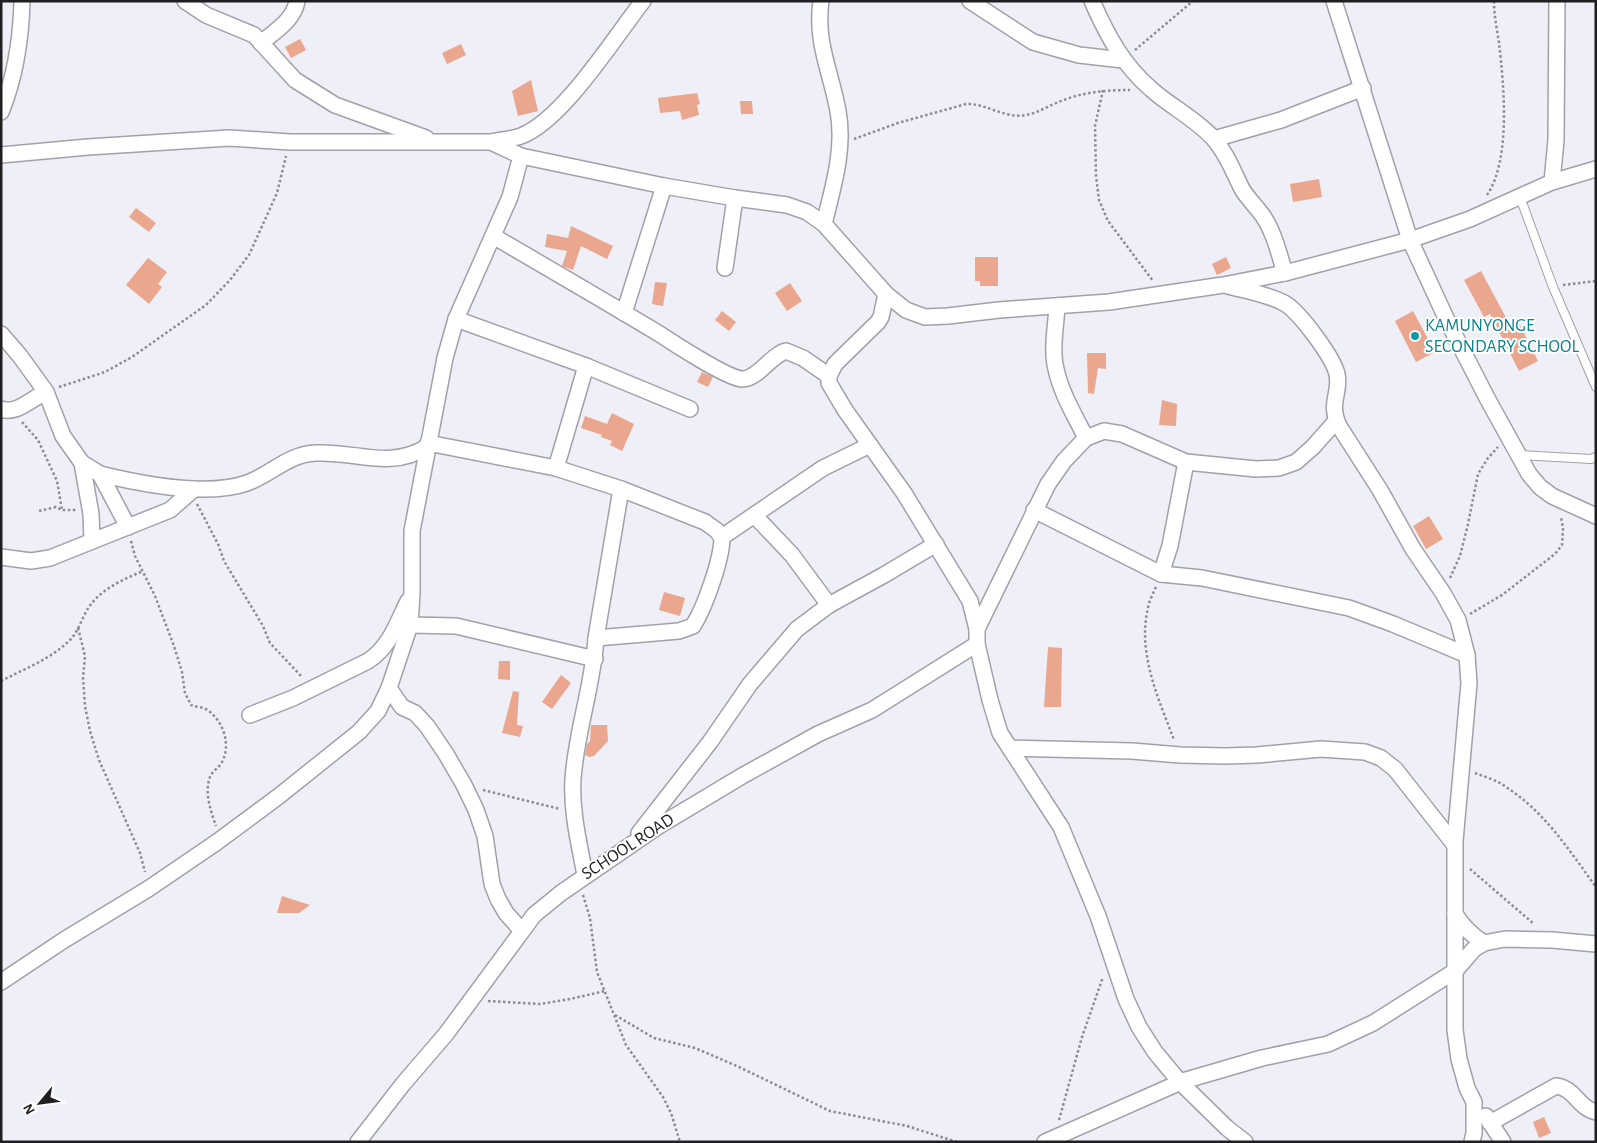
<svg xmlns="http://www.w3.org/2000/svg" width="1597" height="1143" viewBox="0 0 1597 1143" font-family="'Alegreya Sans',sans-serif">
<rect width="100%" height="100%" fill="#efeff8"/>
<g fill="#eba68e">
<path d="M300,39l6,11 -15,8 -6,-11z"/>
<path d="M461,44l5,11 -19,9 -5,-11z"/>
<path d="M531,80l7,31 -20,5 -6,-25z"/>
<path d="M697,93l3,11 -3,1 2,10 -17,5 -2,-9 -20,2 -2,-15z"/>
<path d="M740,101h12l1,13h-12z"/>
<path d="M1319,179l3,18 -29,5 -3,-18z"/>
<path d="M136,208l20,15 -7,9 -20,-15z"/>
<path d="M571,226l42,20 -6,13 -26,-13 -8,24 -11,-4 5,-15 -22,-4 2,-13 21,4z"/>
<path d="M975,257h23v29h-18v-5h-5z"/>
<path d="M1226,257l5,11 -14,7 -5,-11z"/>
<path d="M148,258l19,14 -9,12 4,3 -13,17 -23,-19z"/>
<path d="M1481,271l29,54 8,-4 20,40 -19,10 -29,-57 -6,3 -20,-37z"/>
<path d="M655,282l12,1 -4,23 -11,-2z"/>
<path d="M790,283l12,18 -15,10 -12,-18z"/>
<path d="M722,311l14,11 -7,9 -14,-11z"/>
<path d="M1413,311l22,41 -19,10 -21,-41z"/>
<path d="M1087,353h19v16l-8,-1 -4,26 -6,-1z"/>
<path d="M702,372l11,5 -5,10 -11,-5z"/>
<path d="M1162,400l15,4 -1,22 -17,-1z"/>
<path d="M612,413l22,11 -12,27 -12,-6 2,-4 -11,-4 1,-2 -21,-7 4,-12 22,8z"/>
<path d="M1429,516l14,23 -17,10 -13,-23z"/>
<path d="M664,592l21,6 -5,18 -21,-6z"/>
<path d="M1048,647l14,1 -1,59h-17z"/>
<path d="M499,661h11v19l-12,-1z"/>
<path d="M561,675l10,8 -19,26 -10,-7z"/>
<path d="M513,691l6,1 -2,33 6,1 -3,11 -18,-4z"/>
<path d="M591,725h16l1,16 -14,15 -5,1 -4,-2 2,-11 3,-3z"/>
<path d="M282,896l28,9 -11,8h-22z"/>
<path d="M1544,1117l7,16 -12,5 -6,-16z"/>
</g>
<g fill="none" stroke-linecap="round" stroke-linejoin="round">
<g stroke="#a0a1a9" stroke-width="10">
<g id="service">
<path d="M1520,197l33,90 43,100"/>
<path d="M1519,455l72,4 5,-2"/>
</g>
</g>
<g stroke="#a0a1a9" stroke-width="18">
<g id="minor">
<path d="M185,1l21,14 48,20 41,45 40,25 91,33"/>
<path d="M821,1c-6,41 10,71 17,110 7,38 -5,76 -14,113"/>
<path d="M970,1l63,41 46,13 44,5"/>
<path d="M1092,1c15,34 31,64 59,88 20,18 45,30 63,50 13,15 19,32 28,50 6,10 14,17 21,27 11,16 16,38 22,57"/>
<path d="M1334,1l76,239 36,78 41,80 42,76 11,13 12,9 44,20"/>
<path d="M261,43c14,-12 33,-23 36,-42"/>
<path d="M1,112c14,-34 20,-74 21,-111"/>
<path d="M1214,139l67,-19 82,-32"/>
<path d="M491,142l30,14 143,30 71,12 52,7 20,7 17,12 62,70 20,16 19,7 23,-1 51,-6 110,-8 114,-17 62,-12 125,-33 60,-21 82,-37 44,-13"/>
<path d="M1,155l87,-8 141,-9 61,4h201c10,-2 21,-3 30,-6 42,-16 93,-98 122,-135"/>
<path d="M1552,182l4,-42 1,-139"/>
<path d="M493,236c55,32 110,64 165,97 15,10 69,45 84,46 15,1 29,-24 44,-28l17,7 26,18"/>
<path d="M725,268l10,-70"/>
<path d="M1228,286c19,5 39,8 56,17 15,8 49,54 53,71 4,20 -9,28 2,52l41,64 33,59 30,44 15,27 9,35 2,28 -14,158v189l4,29 8,29 7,14v31l-2,9"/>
<path d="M886,294l-5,23 -3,5 -43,42 -6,12v7l16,27 59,83 66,108 7,28v15l13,56 10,33 61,94 37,89 28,83 13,28 16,25 25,30 47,46 18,14"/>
<path d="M1057,306c-1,20 -6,44 -1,63 5,24 19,47 30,69"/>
<path d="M624,313l40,-127"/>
<path d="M456,319l130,47 104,43"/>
<path d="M1,334l19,22 26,36 17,44 19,27 18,11 28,53"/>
<path d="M1,409c16,6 31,-11 45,-17"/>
<path d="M428,443l128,25 65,21 84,33 11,8 6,7c0,22 -17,70 -29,89l-14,5 -83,7"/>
<path d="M82,463l9,51 1,27"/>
<path d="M556,468l30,-102"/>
<path d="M100,474c41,10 107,23 147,9 25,-9 41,-29 69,-30 41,-2 73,17 111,-6"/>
<path d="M1034,510l127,64 41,4 147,30 44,16 74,31"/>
<path d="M754,515l38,40 37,50"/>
<path d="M722,537l101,-69 47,-23"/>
<path d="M1,557l30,4 19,-3 120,-48 24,-21"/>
<path d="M1161,574l9,-28 16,-84"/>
<path d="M410,625l46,1 139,33"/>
<path d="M977,629l71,-145 16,-23 22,-23 18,-7 18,3 64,28 70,7 23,-1 17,-6 17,-15 23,-26"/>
<path d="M389,688l13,19 13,6 12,13 19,28 18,31 12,25 9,26 7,48 6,15 8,14 16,18"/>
<path d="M250,715l43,-17 75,-37c22,-14 29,-38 40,-60"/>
<path d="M1010,748l122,3 48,4 45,1 32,-1 64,-6 44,3 16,6 14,11 59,75"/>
<path d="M639,833l71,-91 40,-58 47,-55 32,-24 55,-30 52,-31"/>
<path d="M585,875c-6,-32 -14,-64 -12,-96 3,-47 20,-93 23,-141l25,-149"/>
<path d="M1455,914c8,13 16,21 29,29"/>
<path d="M1,982l63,-42 84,-51 69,-47 62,-46 80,-64 19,-21 11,-23 21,-63 2,-32v-62l33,-173 11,-39 54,-122 11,-41"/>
<path d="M1486,1116l17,26"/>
<path d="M1490,1123l66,-37c19,2 22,22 40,26"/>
<path d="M358,1142l45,-58 43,-50 88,-119 27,-22 96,-66 85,-51 76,-42 54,-24 105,-66"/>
<path d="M1045,1142l138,-61 79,-23 66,-14 45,-21 82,-52 19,-22 10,-6 21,-4 47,1 44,4"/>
</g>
</g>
<g stroke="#8b8b91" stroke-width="2.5" stroke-dasharray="2.5 2.5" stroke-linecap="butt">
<path d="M1135,50l58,-49"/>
<path d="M1103,90l-8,36 1,50 3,24 9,21 45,60"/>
<path d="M854,139l44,-16 68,-19c20,-1 38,15 60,11 12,-2 24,-10 35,-14 22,-9 46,-11 69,-11"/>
<path d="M1487,195c24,-35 17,-110 12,-152 -2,-14 -5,-27 -5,-42"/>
<path d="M1563,285l33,-4"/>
<path d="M59,387l46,-15 27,-15 74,-52 24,-25 19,-25 28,-62 9,-37"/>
<path d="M22,422l16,18 19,41 5,29"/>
<path d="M197,504l21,40 6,17 39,65 7,17 32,34"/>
<path d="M39,511l17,-4 6,3h14"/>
<path d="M131,541l4,15 20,40 19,50 8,26 3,21 6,12c5,2 13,2 18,6 15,12 22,34 13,51 -3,6 -10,9 -12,15 -6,15 1,35 6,49"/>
<path d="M1450,578l10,-22 8,-32 10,-50 10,-16 10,-11"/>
<path d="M1156,587c-3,7 -7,14 -8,21 -11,45 11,92 26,132"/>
<path d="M1470,614l32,-19 53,-41 7,-9 1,-16 -2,-13"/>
<path d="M78,628l7,28 -2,22 2,28 5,25 9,29 41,93 5,19"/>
<path d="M1,681c23,-12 50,-22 69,-41 9,-9 12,-23 19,-33 12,-18 35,-28 54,-36"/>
<path d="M1475,773c10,4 22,7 31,14 39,25 63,63 90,100"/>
<path d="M483,790l77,19"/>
<path d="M1470,869l64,55"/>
<path d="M583,895l7,23 7,54 29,73 37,52 8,16 9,29"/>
<path d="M488,1001l52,3 30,-5 35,-8"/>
<path d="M615,1015l39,23 41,10 44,19 91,44 77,15 50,16"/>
<path d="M1059,1120l23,-83 21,-60"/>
</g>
<use href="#service" stroke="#fff" stroke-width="8"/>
<use href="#minor" stroke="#fff" stroke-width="15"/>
</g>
<circle fill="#0f9aa8" stroke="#fff" stroke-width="2" cx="1415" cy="336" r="5"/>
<g text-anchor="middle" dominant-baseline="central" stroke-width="4" stroke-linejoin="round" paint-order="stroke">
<g font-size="18" fill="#0d838f" stroke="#fff" text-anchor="start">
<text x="1425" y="326">KAMUNYONGE<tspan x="1425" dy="21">SECONDARY SCHOOL</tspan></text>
</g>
<g font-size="18" fill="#1f1f22" stroke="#fff">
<text transform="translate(628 847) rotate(-33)">SCHOOL ROAD</text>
</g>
</g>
<rect width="1597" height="1143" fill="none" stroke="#1f1f22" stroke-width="5"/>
<g transform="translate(40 1103) rotate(241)" stroke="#ffffff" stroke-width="4" paint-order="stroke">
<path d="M0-4L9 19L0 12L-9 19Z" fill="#1f1f22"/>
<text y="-8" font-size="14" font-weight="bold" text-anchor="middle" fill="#1f1f22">N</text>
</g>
</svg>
